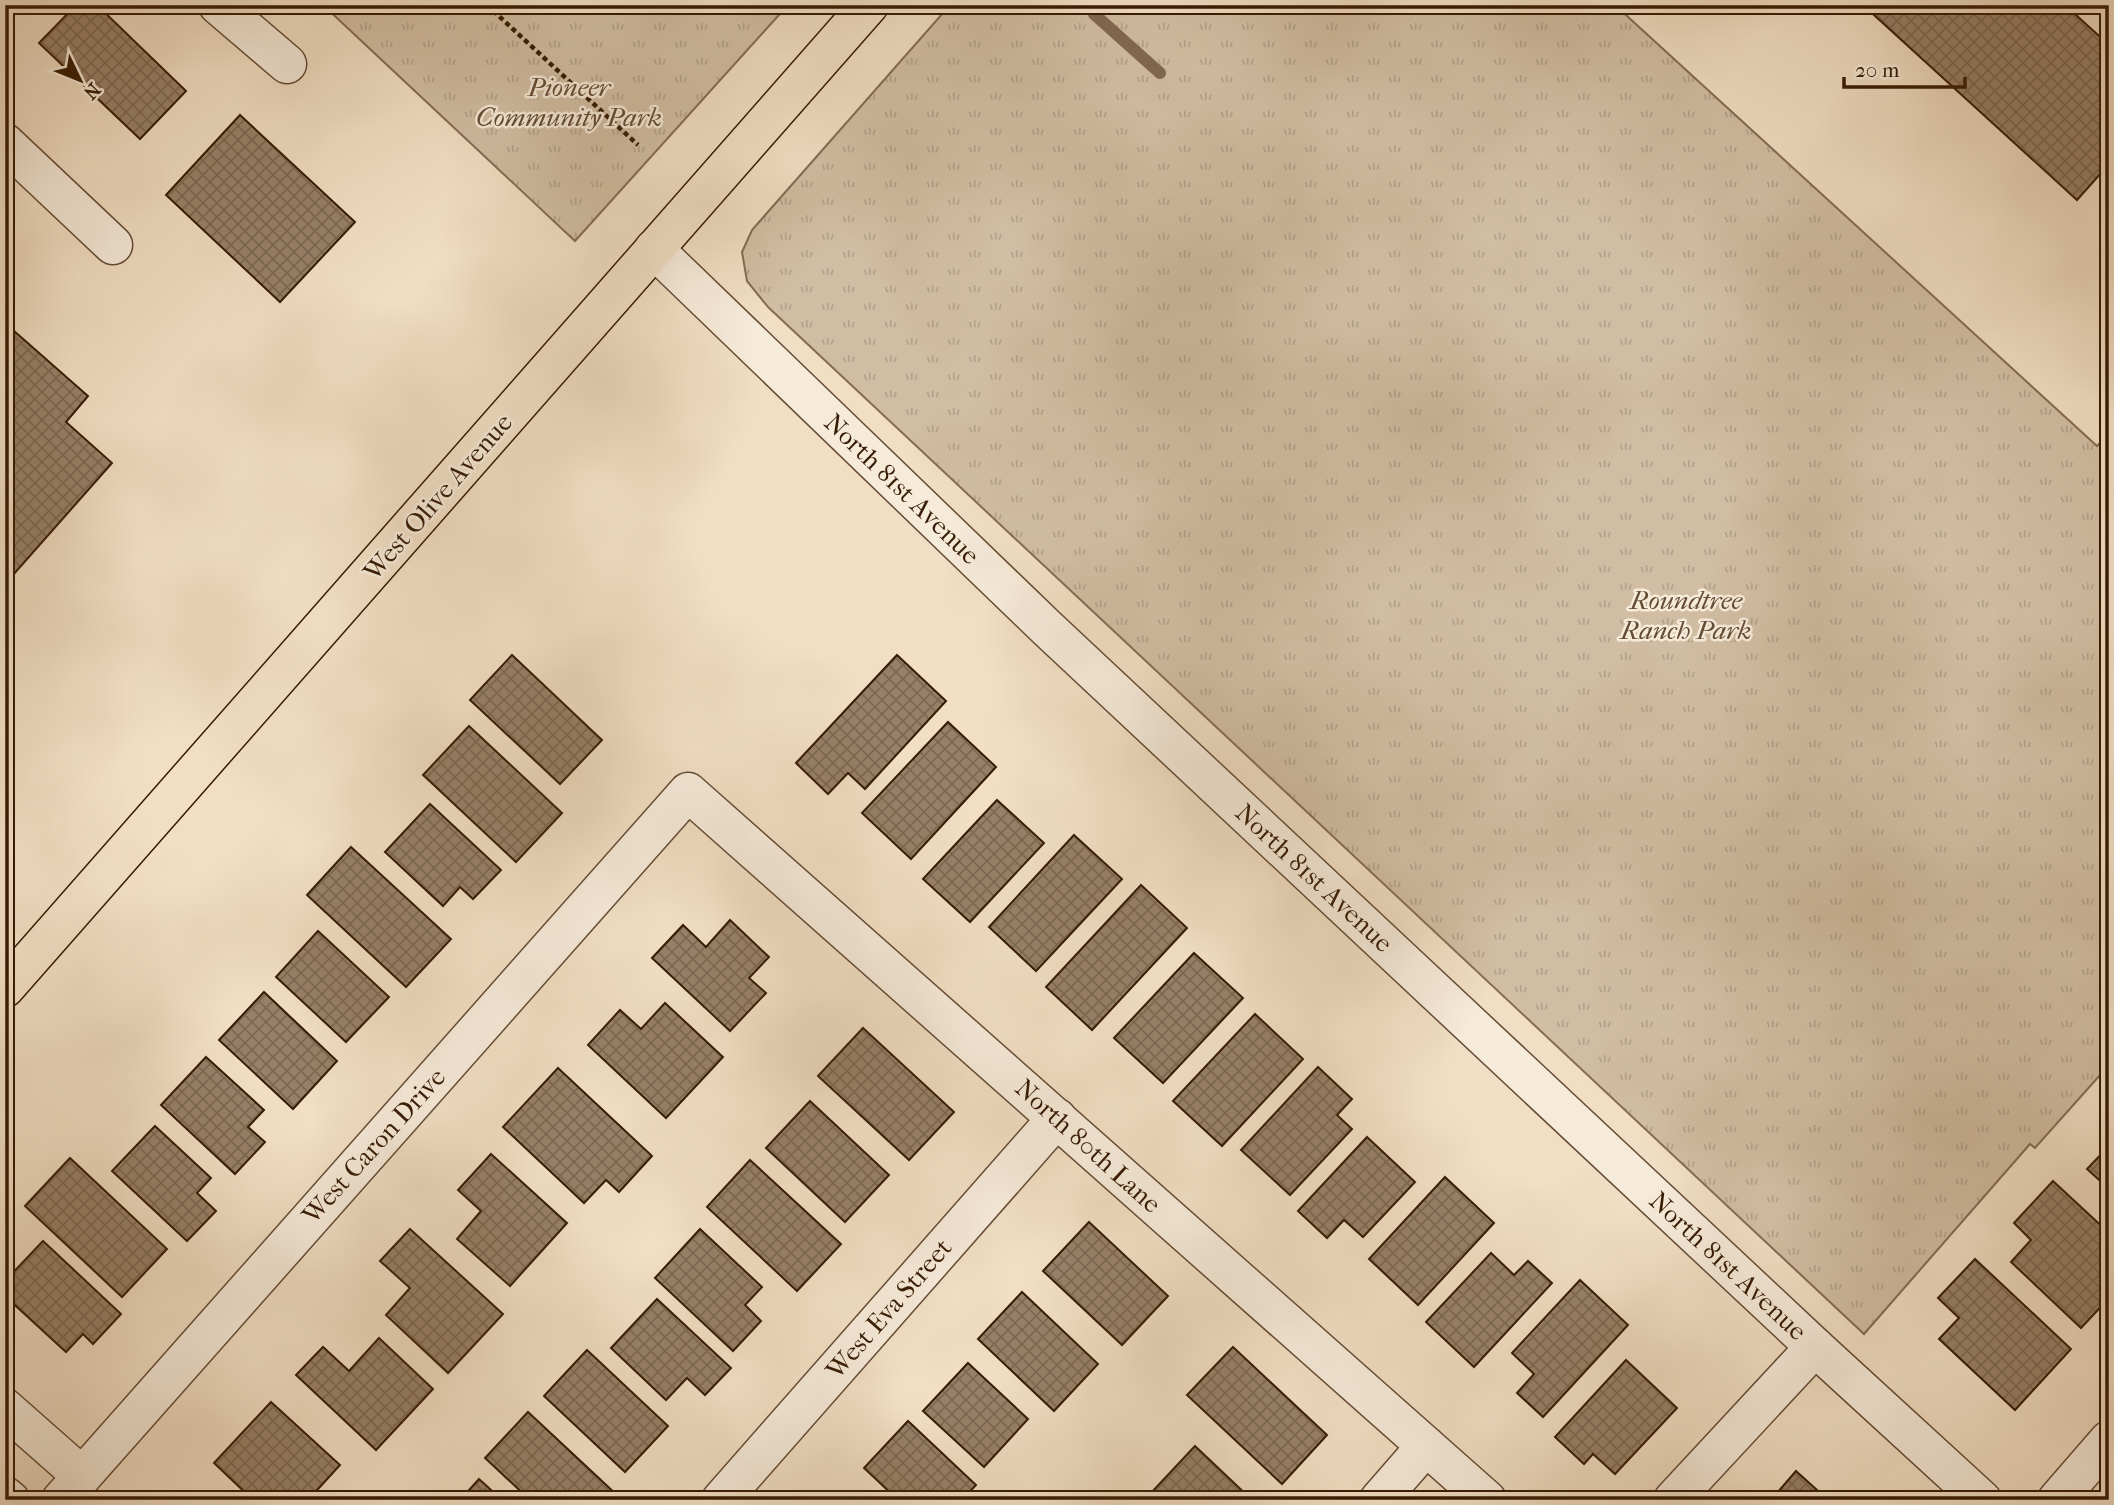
<svg xmlns="http://www.w3.org/2000/svg" width="2114" height="1505" viewBox="0 0 2114 1505" font-family="'IM FELL French Canon',serif">
<defs>
<pattern id="park-tufts" width="24" height="20" patternUnits="userSpaceOnUse" patternTransform="scale(1.75)"><rect width="24" height="20" fill="#d1bda3"/><path d="M3 7l-1-3M5 7V3M7 7l1-3M15 17l-1-3M17 17v-4M19 17l1-3" fill="none" stroke="#b4a28b"/></pattern>
<pattern id="building-cross-hatch" width="8" height="8" patternUnits="userSpaceOnUse" patternTransform="scale(1.75)"><rect width="8" height="8" fill="#978068"/><path d="M0 0l8 8M0 8l8-8" fill="none" stroke="#7c6853"/></pattern>
</defs>
<rect width="100%" height="100%" fill="#f1dec4"/>
<filter id="stains"><feTurbulence type="fractalNoise" baseFrequency=".00286" numOctaves="4"/><feColorMatrix values="0 0 0 0 .2 0 0 0 0 .09 0 0 0 0 .02 0 0 0 .5 -.17"/></filter>
<radialGradient id="worn" r=".72"><stop offset=".6" stop-color="#630" stop-opacity="0"/><stop offset="1" stop-color="#630" stop-opacity=".3"/></radialGradient>
<g fill="url(#park-tufts)" stroke="#846c54" stroke-width="2">
<path d="M323,5h465l-213,236z"/>
<path d="M950,5h665l482,441 12,-13v632l-74,83 -5,-4 -166,190 -1096,-1027 -21,-26 -5,-29 10,-22z"/>
</g>
<g fill="none" stroke-linecap="round" stroke-linejoin="round">
<path stroke="#806850" stroke-width="12" d="M1094,14l66,59"/>
</g>
<g fill="url(#building-cross-hatch)" stroke="#361b04" stroke-width="2">
<path d="M76,5h21l89,86 -46,48 -101,-96z"/>
<path d="M1863,5h202l44,40v119l-32,36z"/>
<path d="M240,115l115,107 -75,80 -114,-107z"/>
<path d="M5,323l83,73 -22,26 46,41 -107,121z"/>
<path d="M512,655l90,85 -42,44 -90,-84z"/>
<path d="M897,655l49,46 -81,88 -17,-16 -20,21 -32,-31z"/>
<path d="M948,722l48,45 -85,92 -49,-46z"/>
<path d="M469,726l93,87 -46,49 -93,-87z"/>
<path d="M997,800l47,43 -74,79 -47,-43z"/>
<path d="M430,804l71,66 -28,29 -13,-12 -17,19 -58,-54z"/>
<path d="M1074,835l48,44 -86,92 -47,-44z"/>
<path d="M351,847l100,92 -45,48 -99,-92z"/>
<path d="M1141,885l46,43 -95,102 -46,-43z"/>
<path d="M730,920l39,37 -20,21 17,15 -36,38 -78,-73 31,-33 23,22z"/>
<path d="M318,931l71,66 -43,45 -70,-65z"/>
<path d="M1194,953l49,45 -80,85 -49,-45z"/>
<path d="M264,992l73,69 -44,48 -74,-69z"/>
<path d="M665,1003l58,54 -57,61 -78,-73 32,-35 21,19z"/>
<path d="M1255,1014l48,45 -81,87 -49,-45z"/>
<path d="M863,1028l91,84 -45,48 -91,-84z"/>
<path d="M206,1057l58,53 -16,17 17,15 -30,32 -74,-69z"/>
<path d="M1318,1067l34,32 -15,16 15,14 -62,66 -49,-45z"/>
<path d="M558,1068l94,88 -33,36 -13,-12 -22,23 -81,-76z"/>
<path d="M810,1101l79,74 -44,47 -79,-74z"/>
<path d="M155,1126l56,52 -14,15 19,18 -29,30 -75,-70z"/>
<path d="M1367,1137l48,45 -52,55 -19,-17 -17,18 -29,-27z"/>
<path d="M2109,1146v43l-22,-20z"/>
<path d="M491,1154l76,69 -57,63 -53,-47 24,-28 -23,-21z"/>
<path d="M70,1158l97,91 -45,48 -97,-91z"/>
<path d="M750,1160l91,84 -44,47 -90,-84z"/>
<path d="M1445,1177l49,46 -76,82 -49,-46z"/>
<path d="M2053,1181l56,52v65l-28,30 -70,-66 20,-22 -17,-17z"/>
<path d="M1089,1222l79,74 -46,49 -79,-74z"/>
<path d="M410,1229l93,85 -55,59 -62,-58 24,-27 -30,-27z"/>
<path d="M700,1229l62,58 -17,18 16,16 -28,30 -78,-73z"/>
<path d="M43,1241l78,73 -28,30 -10,-10 -17,18 -61,-56v-15z"/>
<path d="M1491,1253l23,22 14,-14 24,22 -78,84 -48,-45z"/>
<path d="M1975,1259l96,90 -56,61 -76,-71 20,-21 -21,-20z"/>
<path d="M1580,1280l48,45 -85,92 -26,-24 17,-19 -22,-21z"/>
<path d="M1022,1292l76,72 -44,47 -76,-72z"/>
<path d="M657,1299l74,69 -26,27 -18,-17 -21,22 -55,-52z"/>
<path d="M379,1338l54,51 -57,61 -80,-75 27,-28 26,24z"/>
<path d="M1233,1347l94,88 -45,49 -95,-89z"/>
<path d="M587,1350l81,76 -43,46 -81,-76z"/>
<path d="M1626,1360l51,48 -62,66 -22,-20 -9,10 -29,-27z"/>
<path d="M968,1363l60,56 -44,48 -61,-56z"/>
<path d="M271,1402l69,63 -32,35h-55l-39,-37z"/>
<path d="M528,1412l89,83 -5,5h-82l-45,-42z"/>
<path d="M908,1421l68,64 -14,15h-64l-34,-32z"/>
<path d="M1195,1446l57,54h-96l-6,-6z"/>
<path d="M1796,1471l32,29h-57z"/>
<path d="M479,1479l23,21h-42z"/>
</g>
<g fill="none" stroke-linecap="round" stroke-linejoin="round">
<g stroke="#654c34" stroke-width="41">
<g id="minor">
<path d="M218,5l69,59"/>
<path d="M5,143l108,102"/>
<path d="M654,249l393,379 768,719 167,153"/>
<path d="M5,1408l77,68"/>
<path d="M5,1496l5,4"/>
<path d="M61,1500l627,-708 799,708"/>
<path d="M721,1500l336,-382"/>
<path d="M1379,1500l47,-54"/>
<path d="M1673,1500l142,-153"/>
<path d="M2057,1500l52,-60"/>
</g>
</g>
<g stroke="#361b04" stroke-width="41">
<path id="major" d="M5,988l864,-983"/>
</g>
<path stroke="#361b04" stroke-width="4.5" stroke-dasharray="5 3.5" stroke-linecap="butt" d="M487,5l151,140"/>
<use href="#minor" stroke="#f6ead9" stroke-width="38"/>
<use href="#major" stroke="#f1dec4" stroke-width="38"/>
</g>
<g text-anchor="middle" dominant-baseline="central" stroke-width="5" stroke-linejoin="round" paint-order="stroke">
<g font-size="26" font-style="italic" fill="#644c34" stroke="#f6ead9">
<text x="569" y="87">Pioneer<tspan x="569" dy="30">Community Park</tspan></text>
<text x="1686" y="600">Roundtree<tspan x="1686" dy="30">Ranch Park</tspan></text>
</g>
<g font-size="26" fill="#361b04" stroke="#f6ead9">
<text transform="translate(902 489) rotate(44)">North 81st Avenue</text>
<text transform="translate(438 497) rotate(-49)">West Olive Avenue</text>
<text transform="translate(1314 878) rotate(43)">North 81st Avenue</text>
<text transform="translate(374 1146) rotate(-48)">West Caron Drive</text>
<text transform="translate(1088 1146) rotate(42)">North 80th Lane</text>
<text transform="translate(1728 1266) rotate(43)">North 81st Avenue</text>
<text transform="translate(889 1309) rotate(-49)">West Eva Street</text>
</g>
</g>
<rect width="2114" height="1505" fill="none" stroke="#f1dec4" stroke-width="28"/>
<rect x="7" y="7" width="2100" height="1491" fill="none" stroke="#361b04" stroke-width="3.5"/>
<rect x="14" y="14" width="2086" height="1477" fill="none" stroke="#361b04" stroke-width="2"/>
<g transform="translate(80 80) rotate(133)" stroke="#f6ead9" stroke-width="5" paint-order="stroke">
<path d="M0-5L12 26L0 18L-12 26Z" fill="#361b04"/>
<text y="-10" font-size="19" font-weight="bold" text-anchor="middle" fill="#361b04">N</text>
</g>
<path d="M1844 77v10h121v-10" fill="none" stroke="#361b04" stroke-width="3.5"/>
<text x="1855" y="77" font-size="21" fill="#361b04" stroke="#f6ead9" stroke-width="5" paint-order="stroke">20 m</text>
<rect width="100%" height="100%" filter="url(#stains)"/>
<rect width="100%" height="100%" fill="url(#worn)"/>
</svg>
